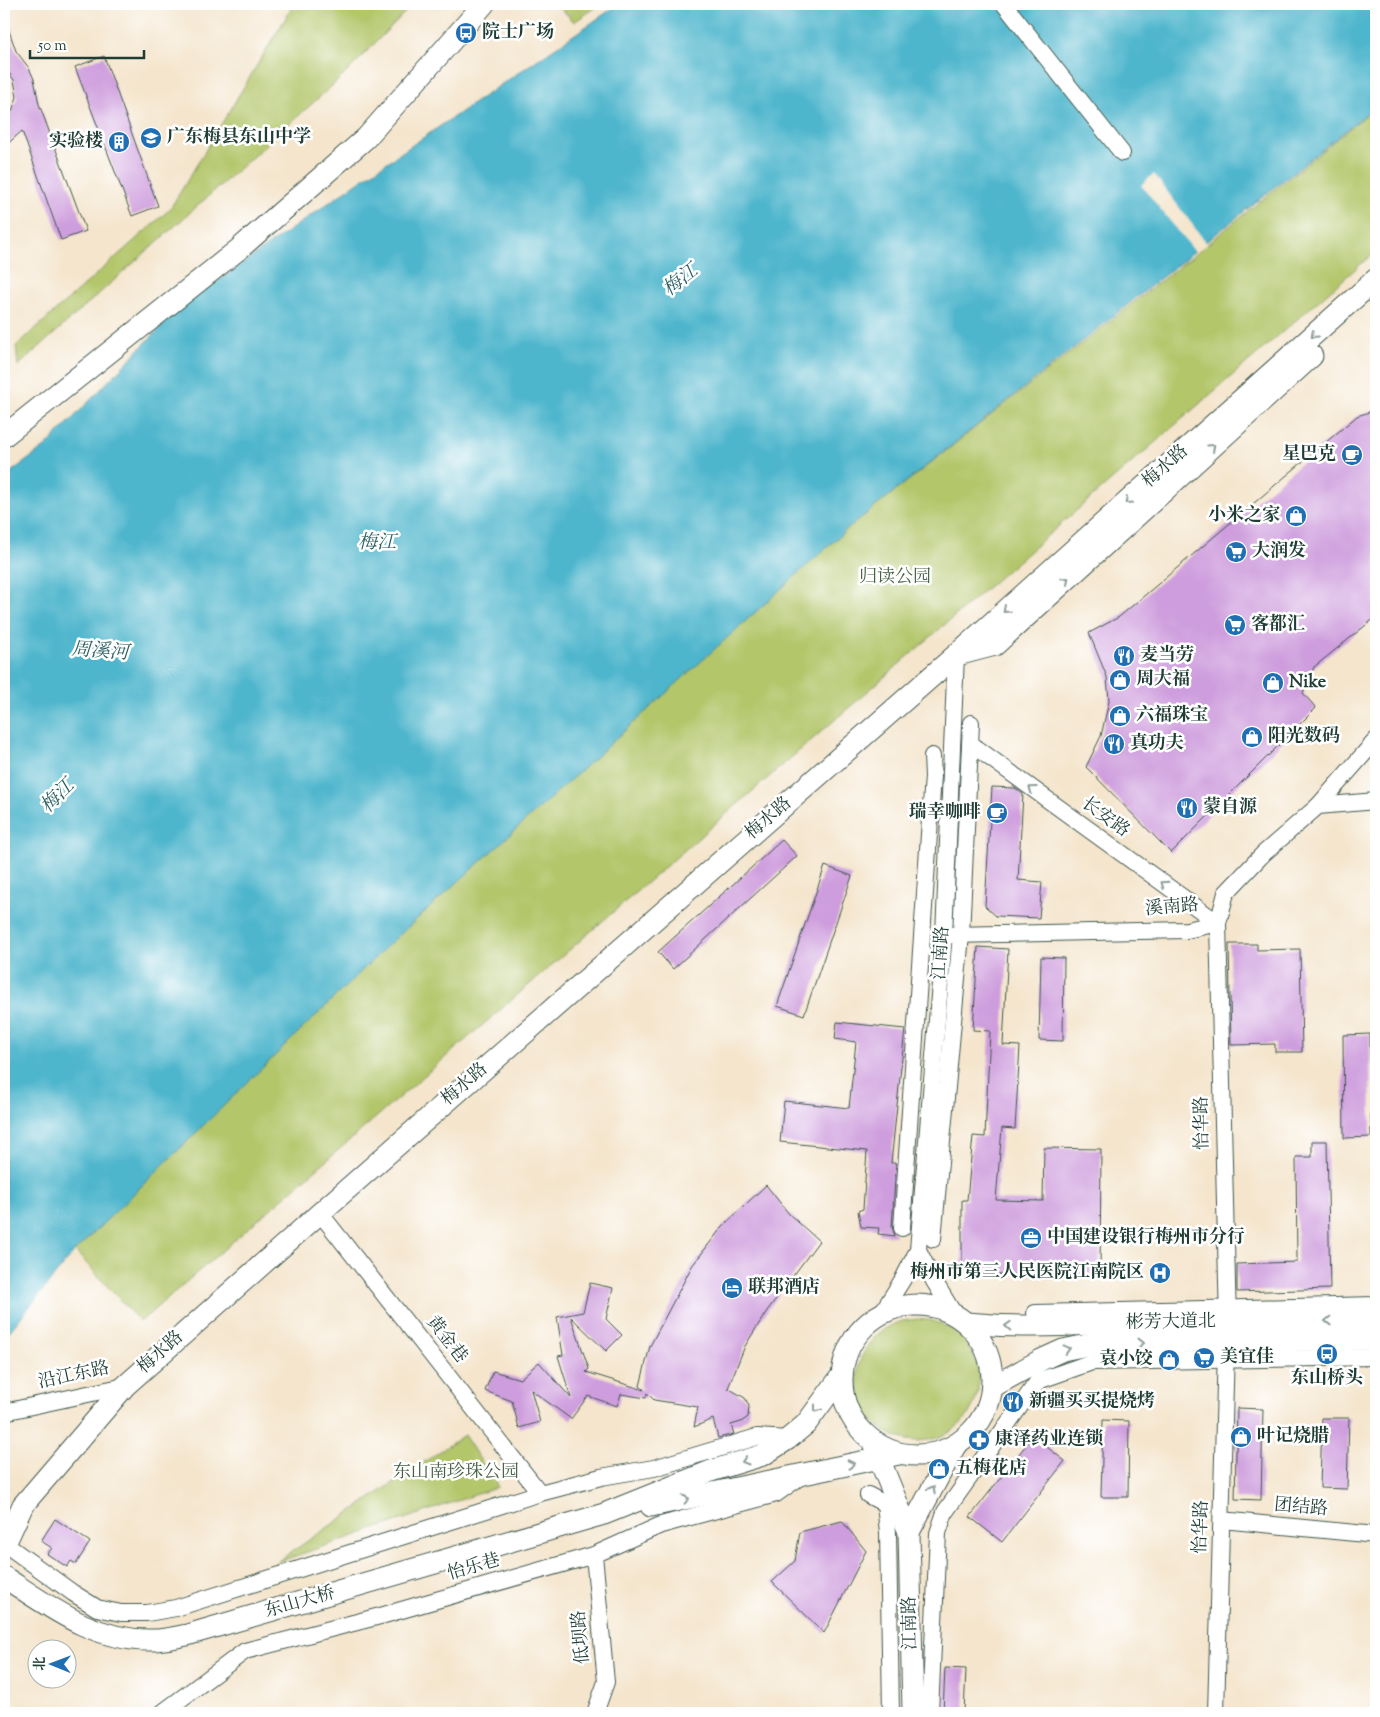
<svg xmlns="http://www.w3.org/2000/svg" width="1380" height="1717" viewBox="0 0 1380 1717" font-family="'Sorts Mill Goudy','Noto Serif SC',serif">
<rect width="100%" height="100%" fill="#fff"/>
<filter id="ink" filterUnits="userSpaceOnUse"><feTurbulence type="fractalNoise" baseFrequency=".02" numOctaves="2"/><feDisplacementMap in="SourceGraphic" scale="10" xChannelSelector="R" yChannelSelector="G"/><feConvolveMatrix kernelMatrix="1 2 1 2 8 2 1 2 1" color-interpolation-filters="sRGB"/></filter>
<filter id="wash" filterUnits="userSpaceOnUse"><feTurbulence type="fractalNoise" baseFrequency=".0096" numOctaves="4" result="noise"/><feDisplacementMap in="SourceGraphic" scale="20" xChannelSelector="R" yChannelSelector="G"/><feGaussianBlur stdDeviation="1.12" result="paint"/><feColorMatrix in="noise" values="0 0 0 0 0 0 0 0 0 0 0 0 0 0 0 0 0 1.4 0 .05"/><feComposite in="paint" operator="in"/></filter>
<g filter="url(#wash)">
<rect width="100%" height="100%" fill="#f4e5cc"/>
<g fill="#b3c66a" stroke="#69824f">
<path d="M294,4h119l-71,73 -324,289 -2,-20 154,-137z"/>
<path d="M557,4h44l-27,18z"/>
<path d="M1376,107v144l-1236,1071 -65,-71 311,-304 460,-417 354,-280z"/>
<circle cx="918" cy="1380" r="61"/>
<path d="M464,1435l34,52 -223,76z"/>
</g>
<path fill="#4eb5cc" stroke="#367980" d="M619,4h757v102l-530,424 -460,417 -311,304 -71,87v-861l41,-30 134,-139 185,-130z"/>
<path fill="#f4e5cc" d="M1154,174l53,70 -11,9 -55,-68z"/>
<g id="blocks">
<g fill="#ce9ddd">
<path d="M4,22h2l10,29 13,17 5,11 5,25 47,127 -25,9 -39,-109 -18,16v-24l7,-9 6,-17 -3,-17 -10,-14z"/>
<path d="M104,56l54,150 -26,10 -57,-149z"/>
<path d="M1376,410v207l-62,50 -11,26 13,15 -145,145 -85,-86 15,-31 8,-35 -2,-24 -18,-44 30,-16 238,-201z"/>
<path d="M992,787l23,1 8,6 -5,86 24,2 -3,36 -43,-2 -11,-10z"/>
<path d="M782,840l15,16 -124,113 -15,-17z"/>
<path d="M825,866l27,10 -48,139 -27,-9z"/>
<path d="M1229,944h28v6l43,-1 2,103h-27v-8l-44,1z"/>
<path d="M978,947l30,2 -5,96 17,1 -5,83 -13,-1 -6,72 47,1 1,-53 57,1 -1,127 -138,-2v-74h5l6,-64 12,1 5,-106 -17,-1z"/>
<path d="M1041,957l23,1 -1,83 -24,-1z"/>
<path d="M837,1022l68,7 -14,134h5l-4,64 3,9 -17,-2 1,-6 -18,-1 -3,-16 5,-2 4,-58 -87,-9 4,-41 65,7 7,-66 -21,-3z"/>
<path d="M1370,1034l1,103 -27,1 -1,-103z"/>
<path d="M1312,1141h15l3,148 -93,3v-28l60,-2 -1,-105h16z"/>
<path d="M766,1185l23,29 30,27 -52,70 -22,35 -17,42 17,10 4,8 -1,11 -7,5 -10,3 3,9 -16,4 -5,-19 -19,8 4,-20 -44,-7 -7,-7 -1,5 -25,-4 -4,12 -29,-10 -17,23 -40,-29 9,32 -21,6 -7,-27 -27,-10 8,-20 27,8 19,-17 32,36 -13,-42 5,-1 -6,-38 26,-5 7,-29 23,5 -7,31 16,16 -16,16 -35,-34 18,52 -3,3 58,18 -4,-4 10,-40 42,-80 30,-39z"/>
<path d="M1237,1408l26,1 -2,91 -26,-1z"/>
<path d="M1322,1418h27l-2,71 -27,-1z"/>
<path d="M1103,1420l26,1 -1,76h-27z"/>
<path d="M1033,1436l32,25 -63,81 -32,-25z"/>
<path d="M55,1519l35,23 -14,22 -5,-3 -4,6 -20,-13 5,-6 -11,-7z"/>
<path d="M842,1521l24,30 -42,82 -52,-51 23,-21 5,-29z"/>
<path d="M945,1668l21,1 -2,44h-21z"/>
</g>
</g>
</g>
<g filter="url(#ink)">
<use href="#blocks" fill-opacity="0" stroke="#3f564b" stroke-width="1"/>
<g fill="none" stroke-linecap="round" stroke-linejoin="round">
<g stroke="#3f564b" stroke-width="18">
<g id="minor">
<path d="M1004,4l118,149"/>
<path d="M971,744l247,179 10,399"/>
<path d="M1318,806l58,-66"/>
<path d="M951,935l236,-5 31,-7 8,-30 37,-39 55,-48 58,-5"/>
<path d="M320,1213l220,280"/>
<path d="M902,1228l31,-452 -1,-20"/>
<path d="M933,1239l28,-304 10,-212"/>
<path d="M918,1250l16,31 20,33"/>
<path d="M1035,1313l341,-8"/>
<path d="M881,1314l22,-35 15,-29 26,-315 12,-280"/>
<path d="M4,1412l121,-26"/>
<path d="M868,1495l17,9 3,28 3,181"/>
<path d="M1222,1520l154,15"/>
<path d="M5,1544l68,49 24,15 24,5h26l29,-5 364,-115 61,-16 53,-9 103,-31 31,2"/>
<path d="M594,1555l12,127 -11,31"/>
<path d="M162,1713l83,-62 139,-36 210,-60 67,-30 115,-31 24,-17"/>
<path d="M930,1713l8,-180 7,-21 93,-131 54,-19 284,-5"/>
<path d="M1216,1713l10,-365"/>
</g>
</g>
<g stroke="#3f564b" stroke-width="23">
<g id="major">
<path d="M4,436l235,-187 127,-111 118,-134"/>
<path d="M961,654l34,-9 317,-289"/>
<circle cx="917" cy="1380" r="75"/>
<path d="M966,1323c43,4 83,4 125,1l285,-4"/>
<path d="M992,1387l49,-27 22,-10 29,-6 284,-5"/>
<path d="M874,1446l35,86 4,181"/>
<path d="M651,1506l248,-52"/>
<path d="M909,1532l46,-86"/>
<path d="M5,1544l18,-39 102,-119 195,-173 636,-558 420,-376"/>
<path d="M4,1577c46,30 91,65 149,63 11,0 23,-3 34,-5l417,-121 107,-43 52,-16 25,-16 18,-15 36,-49"/>
</g>
</g>
<use href="#minor" stroke="#fff" stroke-width="16"/>
<use href="#major" stroke="#fff" stroke-width="21"/>
</g>
<defs><path id="oneway-chevron" d="M-2-3.5L2.5 0L-2 3.5" fill="none" stroke-width="1.6" stroke-linecap="round" stroke-linejoin="round" transform="scale(1.25)"/></defs>
<g stroke="#8f9e9a">
<use href="#oneway-chevron" transform="translate(1314 335) rotate(138)"/>
<use href="#oneway-chevron" transform="translate(1212 447) rotate(-42)"/>
<use href="#oneway-chevron" transform="translate(1128 501) rotate(138)"/>
<use href="#oneway-chevron" transform="translate(1066 580) rotate(-42)"/>
<use href="#oneway-chevron" transform="translate(1006 610) rotate(138)"/>
<use href="#oneway-chevron" transform="translate(1032 789) rotate(-144)"/>
<use href="#oneway-chevron" transform="translate(1164 884) rotate(-145)"/>
<use href="#oneway-chevron" transform="translate(1328 1321) rotate(179)"/>
<use href="#oneway-chevron" transform="translate(1008 1326) rotate(-177)"/>
<use href="#oneway-chevron" transform="translate(1141 1343) rotate(-1)"/>
<use href="#oneway-chevron" transform="translate(1067 1349) rotate(-15)"/>
<use href="#oneway-chevron" transform="translate(817 1409) rotate(126)"/>
<use href="#oneway-chevron" transform="translate(745 1461) rotate(163)"/>
<use href="#oneway-chevron" transform="translate(851 1464) rotate(-12)"/>
<use href="#oneway-chevron" transform="translate(932 1489) rotate(-62)"/>
<use href="#oneway-chevron" transform="translate(686 1499) rotate(-12)"/>
</g>
</g>
<defs>
<g id="bus-disc" transform="scale(1.125)"><circle r="9.5" fill="#1f6fb2" stroke="#fff"/><path d="M-5-6H5V4H4V6H2V4H-2V6H-4V4H-5ZM-3.5-4V0h7V-4ZM-3.5 1.2v1.5H-2V1.2ZM2 1.2v1.5H3.5V1.2Z" fill="#fff"/></g>
<g id="school-disc" transform="scale(1.125)"><circle r="9.5" fill="#1f6fb2" stroke="#fff"/><path d="M0-5L7-2L0 1L-7-2ZM-4 1L0 2.5L4 1V4Q0 6-4 4Z" fill="#fff"/></g>
<g id="building-disc" transform="scale(1.125)"><circle r="9.5" fill="#1f6fb2" stroke="#fff"/><path d="M-4-6H4V6H1V3H-1V6H-4ZM-2.5-4.3h1.7v1.8h-1.7ZM.8-4.3h1.7v1.8H.8ZM-2.5-1h1.7V.8h-1.7ZM.8-1h1.7V.8H.8Z" fill="#fff"/></g>
<g id="cafe-disc" transform="scale(1.125)"><circle r="9.5" fill="#1f6fb2" stroke="#fff"/><path d="M-5.5-4.5H6V0H3Q3 3.5 0 3.5H-2.5Q-5.5 3.5-5.5 0ZM3-3.2v2h1.7v-2ZM-6 4.5H4V6H-6Z" fill="#fff"/></g>
<g id="shop-disc" transform="scale(1.125)"><circle r="9.5" fill="#1f6fb2" stroke="#fff"/><path d="M-5-2.5h2.3a2.7 3.5 0 0 1 5.4 0H5L5.5 6h-11ZM-1.5-2.5h3a1.5 2.3 0 0 0-3 0Z" fill="#fff"/></g>
<g id="supermarket-disc" transform="scale(1.125)"><circle r="9.5" fill="#1f6fb2" stroke="#fff"/><path d="M-6-5.5h2.5l.6 2H6L4.5 2H-2.5L-4.4-4H-6ZM-1.5 3.2a1.3 1.3 0 1 0 .1 0ZM3 3.2a1.3 1.3 0 1 0 .1 0Z" fill="#fff"/></g>
<g id="restaurant-disc" transform="scale(1.125)"><circle r="9.5" fill="#1f6fb2" stroke="#fff"/><path d="M-5-6h1v4h1v-4h1v4h1v-4h1v5L-1.5 .5V6h-2V.5L-5-1ZM5-6V6H3V1.5H1.5Q1.5-4 5-6Z" fill="#fff"/></g>
<g id="office-disc" transform="scale(1.125)"><circle r="9.5" fill="#1f6fb2" stroke="#fff"/><path d="M-6-3h4V-5.5h4V-3h4V5H-6ZM-1-4.5V-3h2v-1.5ZM-6 0V1H6V0Z" fill="#fff"/></g>
<g id="hospital-disc" transform="scale(1.125)"><circle r="9.5" fill="#1f6fb2" stroke="#fff"/><path d="M-5-5h3v3.5h4V-5h3V5h-3V1.5h-4V5h-3Z" fill="#fff"/></g>
<g id="hotel-disc" transform="scale(1.125)"><circle r="9.5" fill="#1f6fb2" stroke="#fff"/><path d="M-6-4.5h1.5V1H6V5H4.5V3h-9V5H-6ZM-4 0a1.8 1.8 0 1 1 3.6 0ZM.5 0V-2.5h3Q6-2.5 6 0Z" fill="#fff"/></g>
<g id="pharmacy-disc" transform="scale(1.125)"><circle r="9.5" fill="#1f6fb2" stroke="#fff"/><path d="M-2-6h4v4h4v4h-4v4h-4v-4h-4v-4h4Z" fill="#fff"/></g>
</defs>
<g fill-rule="evenodd">
<use href="#bus-disc" x="466" y="33"/>
<use href="#school-disc" x="151" y="138"/>
<use href="#building-disc" x="119" y="142"/>
<use href="#cafe-disc" x="1352" y="455"/>
<use href="#shop-disc" x="1296" y="516"/>
<use href="#supermarket-disc" x="1236" y="552"/>
<use href="#supermarket-disc" x="1235" y="625"/>
<use href="#restaurant-disc" x="1124" y="656"/>
<use href="#shop-disc" x="1120" y="680"/>
<use href="#shop-disc" x="1273" y="683"/>
<use href="#shop-disc" x="1120" y="716"/>
<use href="#shop-disc" x="1252" y="737"/>
<use href="#restaurant-disc" x="1114" y="744"/>
<use href="#restaurant-disc" x="1187" y="808"/>
<use href="#cafe-disc" x="997" y="813"/>
<use href="#office-disc" x="1031" y="1238"/>
<use href="#hospital-disc" x="1160" y="1273"/>
<use href="#hotel-disc" x="732" y="1288"/>
<use href="#bus-disc" x="1327" y="1354"/>
<use href="#supermarket-disc" x="1204" y="1358"/>
<use href="#shop-disc" x="1169" y="1360"/>
<use href="#restaurant-disc" x="1013" y="1402"/>
<use href="#shop-disc" x="1241" y="1437"/>
<use href="#pharmacy-disc" x="979" y="1440"/>
<use href="#shop-disc" x="939" y="1469"/>
</g>
<g text-anchor="middle" dominant-baseline="central" stroke-width="5" stroke-linejoin="round" paint-order="stroke">
<g font-size="18" font-weight="bold" fill="#1f3d34" stroke="#fff" text-anchor="start">
<text x="482" y="33">院士广场</text>
<text x="167" y="138">广东梅县东山中学</text>
<text x="103" y="142" text-anchor="end">实验楼</text>
<text x="1336" y="455" text-anchor="end">星巴克</text>
<text x="1280" y="516" text-anchor="end">小米之家</text>
<text x="1252" y="552">大润发</text>
<text x="1251" y="625">客都汇</text>
<text x="1140" y="656">麦当劳</text>
<text x="1136" y="680">周大福</text>
<text x="1289" y="683">Nike</text>
<text x="1136" y="716">六福珠宝</text>
<text x="1268" y="737">阳光数码</text>
<text x="1130" y="744">真功夫</text>
<text x="1203" y="808">蒙自源</text>
<text x="981" y="813" text-anchor="end">瑞幸咖啡</text>
<text x="1047" y="1238">中国建设银行梅州市分行</text>
<text x="1144" y="1273" text-anchor="end">梅州市第三人民医院江南院区</text>
<text x="748" y="1288">联邦酒店</text>
<text x="1220" y="1358">美宜佳</text>
<text x="1153" y="1360" text-anchor="end">袁小饺</text>
<text x="1327" y="1379" text-anchor="middle">东山桥头</text>
<text x="1029" y="1402">新疆买买提烧烤</text>
<text x="1257" y="1437">叶记烧腊</text>
<text x="995" y="1440">康泽药业连锁</text>
<text x="955" y="1469">五梅花店</text>
</g>
<g font-size="18" fill="#1f3d34" stroke="#fff">
<text transform="translate(1166 467) rotate(-42)">梅水路</text>
<text transform="translate(1105 818) rotate(36)">长安路</text>
<text transform="translate(769 819) rotate(-41)">梅水路</text>
<text transform="translate(1172 908) rotate(-5)">溪南路</text>
<text transform="translate(942 953) rotate(-86)">江南路</text>
<text transform="translate(465 1085) rotate(-41)">梅水路</text>
<text transform="translate(1203 1123) rotate(-91)">怡华路</text>
<text transform="translate(1171 1323) rotate(-1)">彬芳大道北</text>
<text transform="translate(446 1340) rotate(52)">黄金巷</text>
<text transform="translate(161 1353) rotate(-42)">梅水路</text>
<text transform="translate(74 1376) rotate(-12)">沿江东路</text>
<text transform="translate(1301 1508) rotate(5)">团结路</text>
<text transform="translate(1202 1527) rotate(-88)">怡华路</text>
<text transform="translate(474 1568) rotate(-16)">怡乐巷</text>
<text transform="translate(300 1603) rotate(-16)">东山大桥</text>
<text transform="translate(911 1623) rotate(-91)">江南路</text>
<text transform="translate(582 1637) rotate(-95)">低坝路</text>
</g>
<g font-size="18" fill="#445f42" stroke="#fff">
<text x="895" y="578">归读公园</text>
<text x="456" y="1473">东山南珍珠公园</text>
</g>
<g font-size="19" font-style="italic" fill="#2d6162" stroke="#fff">
<text transform="translate(681 281) rotate(-38)">梅江</text>
<text x="377" y="543">梅江</text>
<text transform="translate(100 652) rotate(4)">周溪河</text>
<text transform="translate(58 797) rotate(-45)">梅江</text>
</g>
</g>
<rect width="1380" height="1717" fill="none" stroke="#fff" stroke-width="20"/>
<g transform="translate(52 1664) rotate(271)"><circle r="24" fill="#ffffff" stroke="#a5b1ae"/>
<path d="M0-4L9 19L0 12L-9 19Z" fill="#1f6fb2"/>
<text y="-8" font-size="14" font-weight="bold" text-anchor="middle" fill="#1f3d34">北</text>
</g>
<path d="M30 50v8h114v-8" fill="none" stroke="#1f3d34" stroke-width="2.5"/>
<text x="38" y="50" font-size="15" fill="#1f3d34" stroke="#ffffff" stroke-width="4" paint-order="stroke">50 m</text>
</svg>
